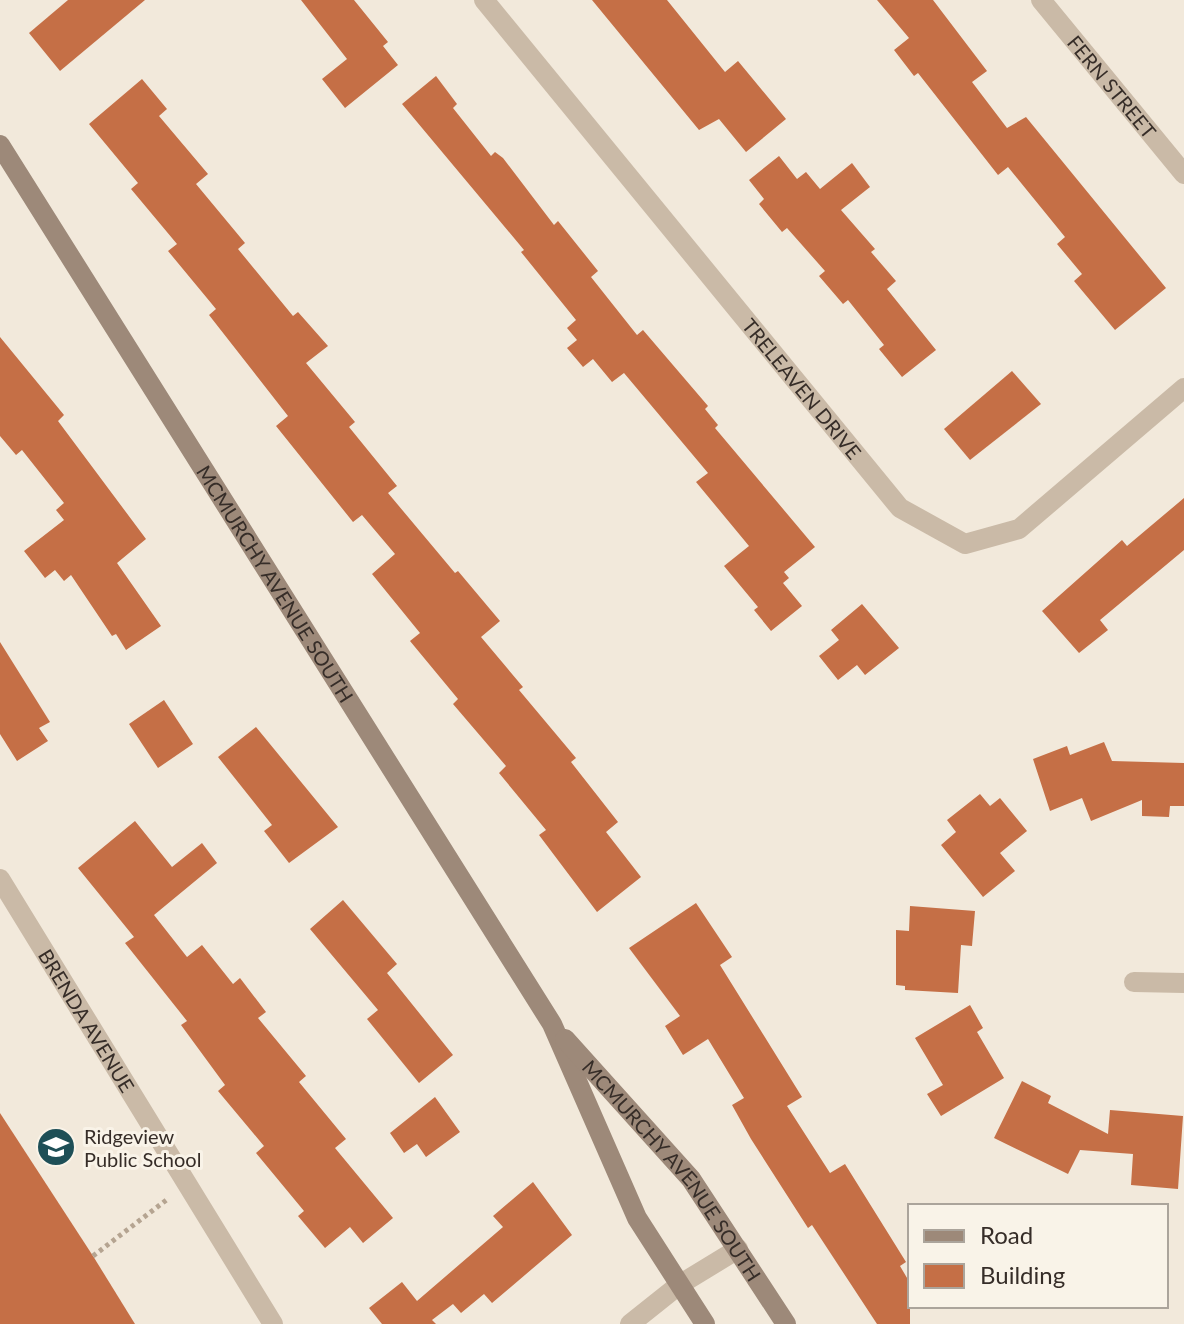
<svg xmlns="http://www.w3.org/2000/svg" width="1184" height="1324" viewBox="0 0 1184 1324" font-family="Lato,sans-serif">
<rect width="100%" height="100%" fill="#f2e9db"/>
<g fill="#c56f46">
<path d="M68,0h77l-85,71 -31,-38z"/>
<path d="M301,0h53l34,42 -5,4 15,19 -53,43 -23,-29 25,-20z"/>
<path d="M592,0h75l58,72 13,-11 48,58 -40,33 -27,-33 -20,11z"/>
<path d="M877,0h56l54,71 -15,11 35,46 19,-11 140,171 -51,42 -41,-49 8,-7 -25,-30 8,-7 -57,-70 -10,8 -80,-102 -4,3 -20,-26 15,-12z"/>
<path d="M436,76l21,28 -4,4 38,48 4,-4 8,6 51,67 4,-4 40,50 -7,6 46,58 6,-5 65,76 -3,3 13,16 -3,3 100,119 -31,25 5,6 -6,5 19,23 -31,25 -17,-21 4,-3 -34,-41 25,-20 -53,-64 12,-9 -84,-100 -12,9 -19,-23 -10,8 -16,-19 10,-8 -10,-12 9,-8 -55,-68 3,-2 -122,-146z"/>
<path d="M142,79l25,30 -8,7 49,58 -12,10 49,59 -7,6 55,67 5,-4 30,34 -22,17 49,59 -6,5 48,59 -9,7 67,80 3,-2 42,50 -19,16 42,50 -4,3 57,68 -5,4 47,60 -12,10 35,45 -44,35 -58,-77 7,-5 -47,-57 7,-7 -53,-62 5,-5 -48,-58 10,-8 -48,-59 23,-20 -33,-39 -9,7 -77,-96 12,-10 -79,-101 7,-6 -48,-58 9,-7 -46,-55 7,-6 -49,-59z"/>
<path d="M779,156l18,23 9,-7 14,17 32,-26 18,24 -29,23 34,39 -4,3 25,29 -9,8 49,61 -34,27 -23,-28 5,-4 -36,-45 -5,4 -24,-28 6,-5 -38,-43 -5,4 -23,-28 5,-5 -15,-19z"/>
<path d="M0,337l64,78 -6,6 88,118 -29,24 44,63 -35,24 -10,-16 -4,2 -41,-61 -7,6 -9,-11 -10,8 -21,-27 40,-31 -8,-10 8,-7 -42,-53 -6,5 -16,-19z"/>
<path d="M1012,371l29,33 -71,56 -26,-31z"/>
<path d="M1184,498v52l-84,70 8,10 -29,23 -37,-42 80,-71 5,6z"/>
<path d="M862,604l37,44 -34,27 -8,-10 -19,15 -19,-24 20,-16 -8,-10z"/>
<path d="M0,642l50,80 -11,6 9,13 -31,20 -17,-27z"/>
<path d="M164,700l29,44 -35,24 -29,-44z"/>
<path d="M256,727l82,100 -49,36 -25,-32 8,-6 -54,-68z"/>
<path d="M1104,742l8,19 72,2v43h-14l-1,11 -27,-1v-16l-51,21 -9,-23 -32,13 -17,-52 34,-13 3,9z"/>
<path d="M980,794l10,12 10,-8 27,33 -27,22 15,18 -32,26 -42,-52 15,-13 -9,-12z"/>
<path d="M135,821l37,46 30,-24 15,20 -63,52 33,42 15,-12 31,39 7,-6 26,34 -8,6 48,58 -7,6 47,57 -11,9 58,70 -30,25 -13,-16 -25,21 -27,-32 6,-5 -48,-58 8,-7 -46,-55 7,-6 -44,-60 6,-4 -62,-78 9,-6 -56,-69z"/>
<path d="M343,900l54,64 -10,9 66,82 -34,28 -52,-64 11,-9 -68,-81z"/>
<path d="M696,903l36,54 -12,8 82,132 -15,9 43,67 15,-9 61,98 -6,4 10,17v41h-33l-65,-99 -4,3 -57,-89 -19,-34 12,-7 -36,-59 -25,16 -18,-29 15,-10 -51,-68z"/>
<path d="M910,906l65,5 -3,35 -11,-1 -3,48 -53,-3v-4l-9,-1v-55l13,1z"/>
<path d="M970,1005l13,23 -6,4 27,46 -63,38 -14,-22 16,-9 -28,-47z"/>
<path d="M1022,1081l29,15 -3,7 60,31 2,-24 73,6 -5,73 -47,-4 2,-31 -53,-4 -12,24 -74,-36z"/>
<path d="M435,1097l25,35 -34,25 -9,-13 -13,9 -14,-20z"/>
<path d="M0,1113l93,143 42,68h-135z"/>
<path d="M533,1182l39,53 -80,68 -8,-9 -23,19 -8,-9 -21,16 4,4h-54l-13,-16 33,-26 15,19 86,-74 -10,-11z"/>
</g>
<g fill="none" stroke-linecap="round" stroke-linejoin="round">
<path stroke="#b5a491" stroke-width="5" stroke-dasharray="4 4" stroke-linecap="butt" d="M93,1256l76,-58"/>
<g stroke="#cabaa7" stroke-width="20">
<path id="s1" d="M484,0l416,508 65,36 54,-15 165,-141"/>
<path id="s2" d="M1041,0l143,174"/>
<path id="s3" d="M0,879l273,445"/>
<path d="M1134,982l50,1"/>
<path d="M630,1324l49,-39 59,-36"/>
</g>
<g stroke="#9d8979" stroke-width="20">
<path id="s4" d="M0,145l552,879 85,194 68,106"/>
<path id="s5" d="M565,1039l126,140 95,145"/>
</g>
</g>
<defs>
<g id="school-disc" transform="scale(2)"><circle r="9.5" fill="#1e4f57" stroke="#f9f3e8"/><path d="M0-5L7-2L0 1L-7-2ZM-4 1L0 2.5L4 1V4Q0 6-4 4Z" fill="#fff"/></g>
</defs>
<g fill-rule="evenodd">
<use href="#school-disc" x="56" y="1147"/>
</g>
<g text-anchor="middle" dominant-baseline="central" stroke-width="6" stroke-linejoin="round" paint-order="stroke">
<g font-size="20" fill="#362d28" stroke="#f9f3e8">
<text stroke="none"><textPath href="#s2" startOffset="112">FERN STREET</textPath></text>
<text stroke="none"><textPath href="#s1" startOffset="502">TRELEAVEN DRIVE</textPath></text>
<text stroke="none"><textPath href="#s4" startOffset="518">MCMURCHY AVENUE SOUTH</textPath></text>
<text stroke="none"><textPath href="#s3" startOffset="166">BRENDA AVENUE</textPath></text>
<text stroke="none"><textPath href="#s5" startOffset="170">MCMURCHY AVENUE SOUTH</textPath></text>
</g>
<g font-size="20" fill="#362d28" stroke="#f9f3e8" text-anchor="start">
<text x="84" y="1136">Ridgeview<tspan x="84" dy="23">Public School</tspan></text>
</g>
</g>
<rect x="908" y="1204" width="260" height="104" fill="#f9f3e8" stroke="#aba49b" stroke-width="2"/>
<rect x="924" y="1230" width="40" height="12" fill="#9d8979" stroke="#aba49b" stroke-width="2"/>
<text x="980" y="1244" font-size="24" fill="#362d28">Road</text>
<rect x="924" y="1264" width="40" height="24" fill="#c56f46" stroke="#aba49b" stroke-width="2"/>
<text x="980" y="1284" font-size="24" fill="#362d28">Building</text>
</svg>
